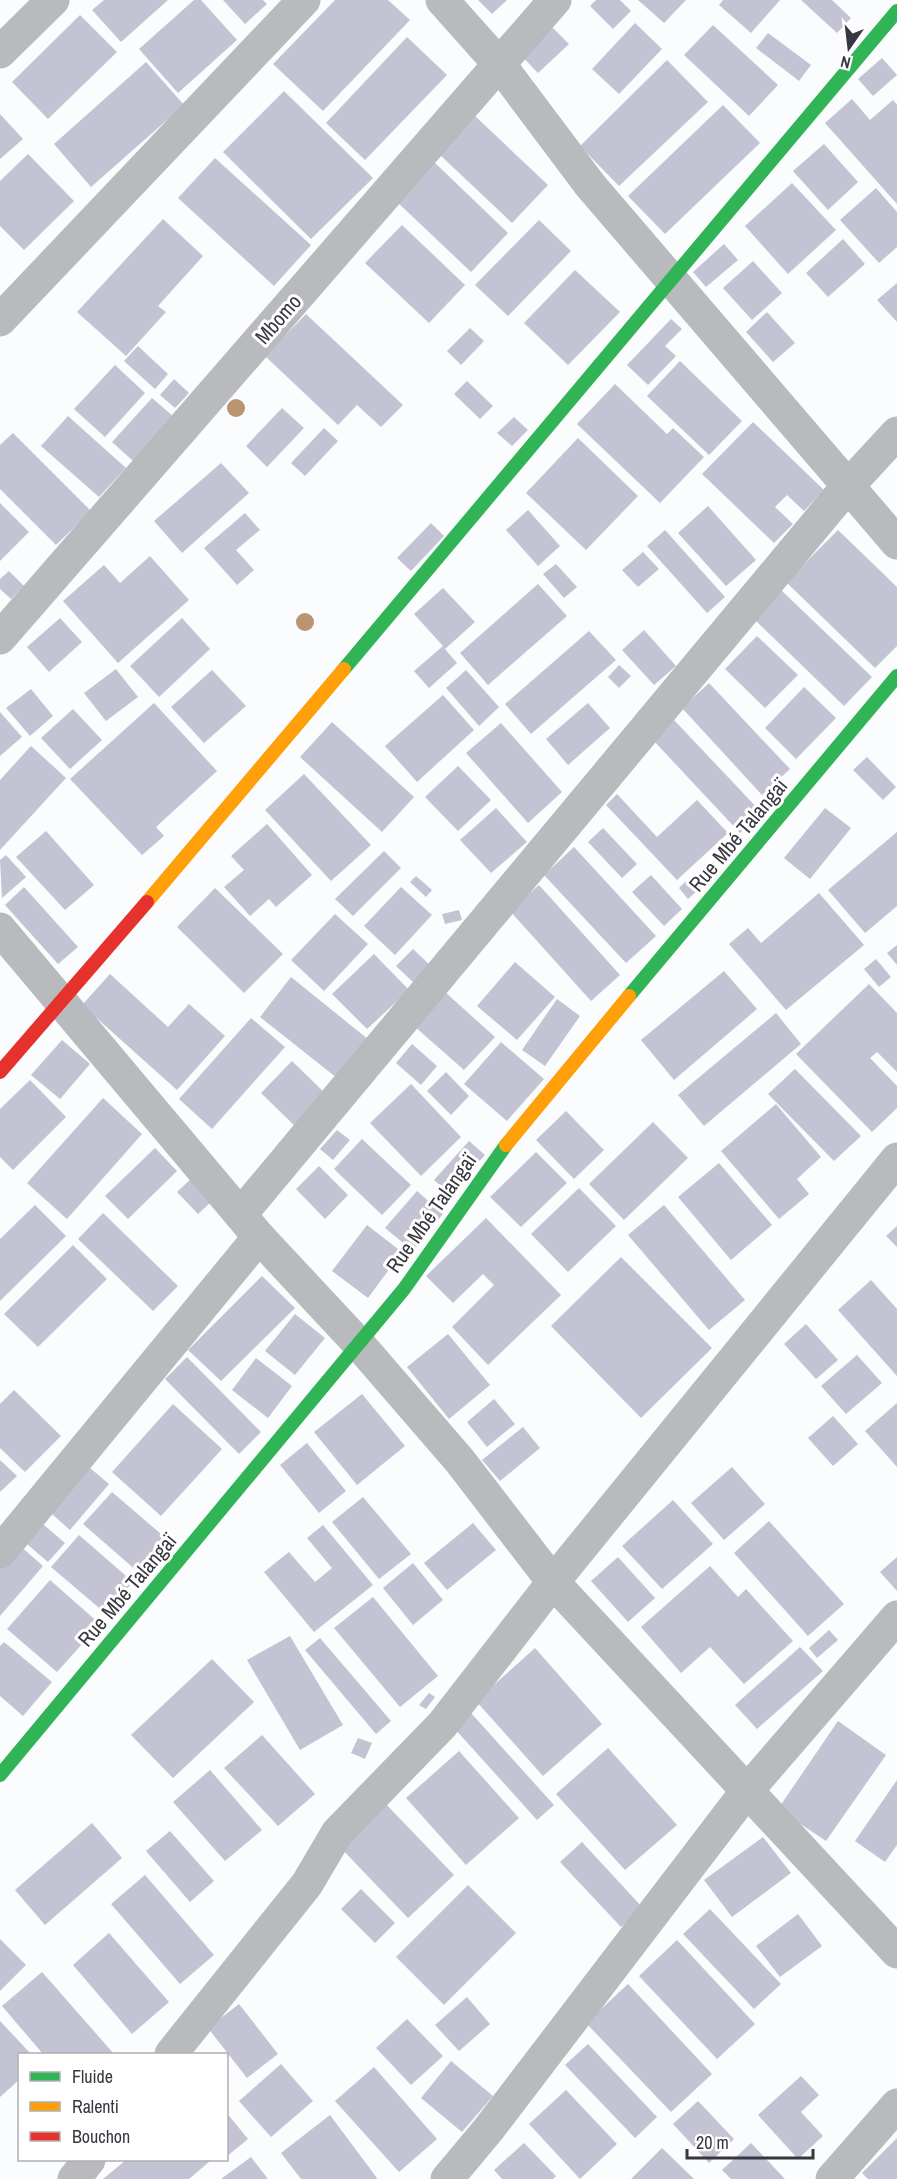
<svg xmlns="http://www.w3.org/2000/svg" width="897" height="2179" viewBox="0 0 897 2179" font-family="'Archivo Narrow',sans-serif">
<rect width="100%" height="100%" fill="#fbfcfe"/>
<g fill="#c3c3d4">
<path d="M104,0h64l-47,42 -29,-32z"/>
<path d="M194,0h7l36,40 -59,53 -39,-44z"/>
<path d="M223,0h40l4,4 -22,20z"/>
<path d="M335,0h53l22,20 -87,91 -50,-47z"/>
<path d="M478,0h29l-15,14z"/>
<path d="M596,0h24l11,11 -18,18 -23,-23z"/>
<path d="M638,0h48l-22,23z"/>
<path d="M723,0h57l-29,33 -32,-28z"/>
<path d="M801,0h31l19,18 -14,15z"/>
<path d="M80,15l37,37 -69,67 -36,-37z"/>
<path d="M545,20l24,24 -31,29 -23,-24z"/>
<path d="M635,23l27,26 -43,45 -27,-25z"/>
<path d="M713,25l65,60 -29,31 -65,-61z"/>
<path d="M768,33l43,32 -12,16 -43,-33z"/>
<path d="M407,37l40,38 -82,85 -39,-37z"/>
<path d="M882,58l15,17 -24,21 -15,-17z"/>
<path d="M667,60l41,42 -89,84 -39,-40z"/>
<path d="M146,62l38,43 -93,82 -37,-43z"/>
<path d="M284,91l89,87 -62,61 -88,-87z"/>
<path d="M852,99l18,21 23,-20 4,5v99l-72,-81z"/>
<path d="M723,105l37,38 -95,91 -37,-38z"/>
<path d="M0,114l23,25 -23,20z"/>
<path d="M474,115l74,70 -36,38 -74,-70z"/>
<path d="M824,144l34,38 -30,28 -35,-39z"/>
<path d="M28,154l46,47 -50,49 -24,-24v-45z"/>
<path d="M215,158l96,87 -37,41 -96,-88z"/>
<path d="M433,161l75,72 -37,39 -76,-72z"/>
<path d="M792,183l44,47 -48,44 -43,-48z"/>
<path d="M876,188l21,24v35l-18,16 -39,-43z"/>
<path d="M163,219l40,37 -45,50 8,6 -40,44 -49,-44z"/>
<path d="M539,220l32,31 -63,65 -33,-31z"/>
<path d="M402,225l63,60 -36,38 -64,-60z"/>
<path d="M843,239l22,25 -37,33 -22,-24z"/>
<path d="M724,244l14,16 -32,27 -13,-15z"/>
<path d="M753,261l29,32 -30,27 -29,-32z"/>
<path d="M575,270l45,42 -52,53 -44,-42z"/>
<path d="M897,283v39l-20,-22z"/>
<path d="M767,312l28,31 -22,19 -27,-30z"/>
<path d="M306,314l97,91 -22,22 -24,-22 -19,20 -73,-69z"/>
<path d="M671,319l11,10 -17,17 11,10 -28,29 -21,-20z"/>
<path d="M470,328l14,13 -23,24 -14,-14z"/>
<path d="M138,346l30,28 -13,15 -31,-28z"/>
<path d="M680,361l62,60 -33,34 -62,-59z"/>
<path d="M115,365l30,28 -40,44 -31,-28z"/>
<path d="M174,379l15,14 -14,15 -15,-13z"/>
<path d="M467,381l26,25 -13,13 -26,-25z"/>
<path d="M615,384l52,50 6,-6 31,29 -44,46 -83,-79z"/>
<path d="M152,398l22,19 -41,44 -21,-19z"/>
<path d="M282,408l22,20 -37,39 -21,-21z"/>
<path d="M68,416l58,52 -27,29 -58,-51z"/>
<path d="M514,417l14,13 -16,16 -15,-13z"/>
<path d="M753,422l71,68 -20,21 -17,-16 -12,12 18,17 -19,19 -72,-69z"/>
<path d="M324,428l14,13 -33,35 -14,-13z"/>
<path d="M13,433l78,78 -35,34 -56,-56v-44z"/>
<path d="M578,438l60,58 -52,54 -60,-57z"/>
<path d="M221,463l28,30 -67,60 -28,-32z"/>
<path d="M0,503l29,29 -29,29z"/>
<path d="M708,506l48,54 -30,26 -48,-53z"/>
<path d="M528,510l32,36 -22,20 -32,-36z"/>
<path d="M245,513l15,17 -24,20 18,20 -17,15 -33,-37z"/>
<path d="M431,523l13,13 -33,35 -14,-13z"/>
<path d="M665,530l60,67 -18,16 -60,-67z"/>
<path d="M838,530l59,57v59l-22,22 -89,-86z"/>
<path d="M643,552l16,17 -21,18 -16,-17z"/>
<path d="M150,556l39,44 -71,63 -55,-62 41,-36 16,18z"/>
<path d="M556,564l21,23 -13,11 -21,-24z"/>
<path d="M9,571l15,15 -13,13 -11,-10v-10z"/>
<path d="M538,584l29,32 -79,69 -28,-32z"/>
<path d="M443,588l32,34 -30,27 12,14 -28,25 -15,-17 29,-25 -29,-32z"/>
<path d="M780,589l92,88 -28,29 -91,-88z"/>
<path d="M60,618l22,24 -33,30 -22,-25z"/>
<path d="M182,618l28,31 -51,48 -29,-31z"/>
<path d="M644,630l32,36 -22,19 -32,-35z"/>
<path d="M589,631l27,29 -85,74 -26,-30z"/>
<path d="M757,636l41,39 -33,33 -40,-39z"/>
<path d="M619,665l12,11 -12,12 -11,-11z"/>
<path d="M116,669l22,28 -32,24 -22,-28z"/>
<path d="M212,670l34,36 -42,37 -33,-36z"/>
<path d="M466,670l33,37 -20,19 -33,-38z"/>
<path d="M709,683l81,86 -28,26 -80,-87z"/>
<path d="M804,687l32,31 -40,41 -31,-31z"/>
<path d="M31,689l22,27 -23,20 -24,-28z"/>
<path d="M443,695l31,35 -57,52 -32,-36z"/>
<path d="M154,703l63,68 -61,56 8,9 -22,19 -72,-76z"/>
<path d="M588,703l22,25 -42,37 -22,-26z"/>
<path d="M73,709l29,31 -32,29 -29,-31z"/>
<path d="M0,712l22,25 -22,19z"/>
<path d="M674,720l88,93 -22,20 -87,-93z"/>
<path d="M332,722l82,75 -32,35 -82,-75z"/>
<path d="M501,723l61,69 -34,31 -62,-70z"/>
<path d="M31,746l35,32 -66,72v-70z"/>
<path d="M867,757l29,30 -13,13 -30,-30z"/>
<path d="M458,766l33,34 -33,31 -33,-34z"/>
<path d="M304,774l67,71 -40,36 -66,-71z"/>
<path d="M617,794l40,43 40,-37 31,33 -51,47 -71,-75z"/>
<path d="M496,808l31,34 -36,31 -31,-33z"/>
<path d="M825,808l26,20 -41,51 -26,-21z"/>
<path d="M267,824l45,51 -36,32 -7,-8 -19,17 -26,-29 20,-17 -13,-14z"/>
<path d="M603,828l34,36 -15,14 -34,-36z"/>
<path d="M46,831l48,54 -29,25 -49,-53z"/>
<path d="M897,832v74l-32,27 -37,-43z"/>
<path d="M574,847l82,89 -30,27 -82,-88z"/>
<path d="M384,851l17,17 -48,48 -18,-17z"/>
<path d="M6,855l20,22 -24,21 -2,-38z"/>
<path d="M651,875l31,34 -18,17 -32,-34z"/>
<path d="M416,876l16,14 -6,7 -16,-15z"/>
<path d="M686,881l10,11 -8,7 -9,-11z"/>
<path d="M539,885l81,90 -29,26 -81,-90z"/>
<path d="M24,887l54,60 -20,17 -53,-59z"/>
<path d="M401,887l31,28 -37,40 -31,-29z"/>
<path d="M215,888l68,66 -39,39 -67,-66z"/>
<path d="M819,893l45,52 -78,65 -57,-66 19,-16 13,15z"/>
<path d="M459,910l3,10 -17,4 -3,-10z"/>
<path d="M335,914l33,30 -44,47 -33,-31z"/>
<path d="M897,945v20l-10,-12z"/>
<path d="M413,949l18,17 -17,17 -18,-17z"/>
<path d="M374,954l35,36 -42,39 -35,-35z"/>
<path d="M876,959l15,18 -12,10 -15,-18z"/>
<path d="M515,962l40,35 -38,43 -40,-34z"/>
<path d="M724,971l33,38 -83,71 -33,-40z"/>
<path d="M110,974l58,53 21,-23 36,32 -48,54 -95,-85z"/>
<path d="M291,977l78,63 -32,38 -77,-61z"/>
<path d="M869,984l28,29v59l-20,-20 -7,6 27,28v22l-25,24 -76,-78z"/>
<path d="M445,992l50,45 -31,33 -50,-44z"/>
<path d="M557,999l23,17 -35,50 -23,-16z"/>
<path d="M776,1013l25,31 -97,82 -26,-31z"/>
<path d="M251,1018l34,29 -73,82 -33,-30z"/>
<path d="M62,1040l28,24 -30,35 -29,-24z"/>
<path d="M501,1042l43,37 -37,42 -43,-37z"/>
<path d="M412,1044l25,22 -16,19 -25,-22z"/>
<path d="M292,1061l39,38 -32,31 -38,-37z"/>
<path d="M795,1069l66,67 -27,25 -66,-67z"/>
<path d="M446,1072l23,24 -18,19 -24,-24z"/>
<path d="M30,1080l36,37 -53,53 -13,-13v-48z"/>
<path d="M411,1084l50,53 -40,39 -51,-53z"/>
<path d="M103,1098l39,36 -75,85 -40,-36z"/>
<path d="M776,1104l45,53 -24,22 12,15 -30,25 -58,-68z"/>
<path d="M566,1111l38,39 -30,29 -38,-39z"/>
<path d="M653,1122l35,36 -64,62 -35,-36z"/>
<path d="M337,1130l13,10 -17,20 -13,-11z"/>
<path d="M362,1139l49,46 -29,30 -48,-46z"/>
<path d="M469,1141l16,14 -35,39 -16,-14z"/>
<path d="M155,1148l22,23 -49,48 -23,-23z"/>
<path d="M536,1152l31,31 -46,44 -31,-30z"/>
<path d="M719,1163l53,62 -41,35 -53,-63z"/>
<path d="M319,1166l29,29 -23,24 -29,-30z"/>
<path d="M192,1178l20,23 -14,13 -21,-22z"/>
<path d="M579,1188l37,38 -48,46 -37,-38z"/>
<path d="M417,1191l26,23 -30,37 -28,-23z"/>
<path d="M35,1205l31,31 -66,65v-62z"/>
<path d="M664,1205l81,95 -36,30 -81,-95z"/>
<path d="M103,1213l75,73 -25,25 -75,-72z"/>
<path d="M486,1218l75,77 -73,70 -36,-38 42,-42 -11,-11 -30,29 -27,-27z"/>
<path d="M367,1225l35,27 -34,46 -36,-27z"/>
<path d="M897,1226v21l-11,-11z"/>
<path d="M73,1245l34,34 -69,68 -34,-33z"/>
<path d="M621,1257l91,91 -71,70 -90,-92z"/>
<path d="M262,1276l33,32 -74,73 -33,-31z"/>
<path d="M871,1280l26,29v67l-59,-66z"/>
<path d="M295,1314l30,24 -30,37 -30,-24z"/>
<path d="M806,1324l32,36 -22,19 -32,-35z"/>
<path d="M448,1334l42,51 -41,34 -42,-52z"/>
<path d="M857,1355l25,28 -36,31 -25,-28z"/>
<path d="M187,1357l74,75 -22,22 -74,-75z"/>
<path d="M256,1358l36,28 -24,32 -36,-28z"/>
<path d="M14,1390l47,46 -36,36 -25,-24v-44z"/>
<path d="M362,1394l43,52 -48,39 -43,-53z"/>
<path d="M494,1399l21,25 -28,23 -20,-25z"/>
<path d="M897,1403v64l-32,-36z"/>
<path d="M173,1404l49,45 -61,67 -49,-44z"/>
<path d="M833,1416l25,28 -25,22 -25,-28z"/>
<path d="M523,1427l17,21 -40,33 -18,-21z"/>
<path d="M307,1443l39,48 -27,22 -39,-48z"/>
<path d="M0,1460l17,16 -17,16z"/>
<path d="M83,1462l26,22 -39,46 -26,-23z"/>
<path d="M732,1467l33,37 -41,36 -33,-37z"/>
<path d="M112,1492l63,54 -29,33 -63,-55z"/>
<path d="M363,1497l48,57 -32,25 -47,-57z"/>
<path d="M673,1500l40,44 -51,45 -40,-43z"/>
<path d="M37,1519l28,24 -17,19 -28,-24z"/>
<path d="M769,1521l75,83 -36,32 -74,-83z"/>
<path d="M473,1523l23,27 -49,40 -23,-27z"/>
<path d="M323,1525l50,60 -59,47 -50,-60 25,-20 26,30 17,-14 -25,-30z"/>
<path d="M79,1535l54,47 -28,31 -54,-46z"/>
<path d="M18,1544l25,22 -43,50v-51z"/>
<path d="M618,1557l37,41 -27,24 -37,-41z"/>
<path d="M897,1557v34l-17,-19z"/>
<path d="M413,1563l30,37 -30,25 -30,-37z"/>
<path d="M710,1566l28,31 8,-8 47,52 -49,43 -34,-37 -29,26 -40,-46z"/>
<path d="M50,1580l50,44 -43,48 -50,-43z"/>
<path d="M373,1597l65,79 -38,31 -66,-79z"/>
<path d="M829,1630l9,10 -21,18 -8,-10z"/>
<path d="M290,1636l53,89 -43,25 -53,-90z"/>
<path d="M320,1638l71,83 -15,13 -71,-84z"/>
<path d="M4,1642l48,40 -29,34 -23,-20v-50z"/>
<path d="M800,1647l23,24 -66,58 -22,-24z"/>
<path d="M535,1648l67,76 -59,52 -67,-75z"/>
<path d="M212,1659l42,43 -81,76 -42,-43z"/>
<path d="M429,1693l6,4 -9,12 -7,-4z"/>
<path d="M471,1713l83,92 -17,15 -83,-92z"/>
<path d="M838,1721l48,34 -60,86 -48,-32z"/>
<path d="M262,1735l53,59 -37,32 -54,-58z"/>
<path d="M358,1738l14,5 -7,16 -14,-6z"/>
<path d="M608,1748l69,77 -52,45 -69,-76z"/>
<path d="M459,1751l60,67 -53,47 -60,-67z"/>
<path d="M210,1770l52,60 -37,31 -52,-59z"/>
<path d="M897,1780v65l-12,17 -30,-21z"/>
<path d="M382,1800l72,75 -46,43 -72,-75z"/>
<path d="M92,1823l30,35 -77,67 -30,-35z"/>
<path d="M170,1831l44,50 -24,21 -44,-51z"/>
<path d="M763,1837l28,36 -59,44 -28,-37z"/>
<path d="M582,1842l60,65 -21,20 -61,-65z"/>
<path d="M145,1875l69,80 -34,29 -69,-80z"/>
<path d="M468,1885l48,48 -72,72 -48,-48z"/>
<path d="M361,1889l34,34 -20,20 -34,-34z"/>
<path d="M710,1909l71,75 -27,25 -71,-75z"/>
<path d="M798,1914l24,32 -42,31 -24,-31z"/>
<path d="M109,1933l60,69 -37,32 -59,-69z"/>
<path d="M0,1939l26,26 -26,26z"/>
<path d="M677,1940l78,84 -38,35 -78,-83z"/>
<path d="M42,1972l72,82h-71l-41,-48z"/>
<path d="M628,1984l84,90 -41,38 -85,-89z"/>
<path d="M467,1997l23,27 -31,27 -24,-26z"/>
<path d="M239,2004l39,50 -31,24 -39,-50z"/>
<path d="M407,2019l36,37 -32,29 -35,-37z"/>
<path d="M0,2021l31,33h-11v25l-20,18z"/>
<path d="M588,2044l69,73 -22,21 -70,-73z"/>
<path d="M451,2061l42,35 -31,36 -41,-34z"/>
<path d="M281,2064l32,37 -42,36 -32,-36z"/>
<path d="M374,2067l63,72 -38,33 -64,-71z"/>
<path d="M801,2076l18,19 -18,17 22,24 -25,23 -40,-44z"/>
<path d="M566,2090l51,54 -37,35 -51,-55z"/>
<path d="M698,2101l36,38 -25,24 -36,-39z"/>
<path d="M226,2112l22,27 -22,18z"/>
<path d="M330,2115l47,63 -1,1h-75l-20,-26z"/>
<path d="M897,2138v41h-29l-6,-6z"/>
<path d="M524,2143l32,33 -3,3h-51l-8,-9z"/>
<path d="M751,2143l34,36h-54l-9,-9z"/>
<path d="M662,2148l32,31h-63z"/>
<path d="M251,2157l17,22h-47z"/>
<path d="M126,2160h83l1,1 -21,18h-86z"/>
</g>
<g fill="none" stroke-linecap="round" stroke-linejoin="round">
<g stroke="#b9babd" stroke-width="33">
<path d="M442,0l58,65 90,120 307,358"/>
<path d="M0,52l53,-52"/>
<path d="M0,320l304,-320"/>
<path d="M0,638l555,-638"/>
<path d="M0,929l259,308 99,106 102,118 93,121 344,370"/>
<path d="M241,1214l606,-727 50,-54"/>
<path d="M0,1552l259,-315"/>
<path d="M171,2054l136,-170 30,-51 105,-108 111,-143 344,-423"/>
<path d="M74,2179l15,-19"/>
<path d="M447,2179l41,-49 258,-338 151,-175"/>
<path d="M832,2179l65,-74"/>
</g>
<g stroke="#30b455" stroke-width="14">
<path d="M344,669l553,-658"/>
<path d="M629,996l268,-320"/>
<path d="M0,1775l404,-486 102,-144"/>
</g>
<g stroke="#ff9f0a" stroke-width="14">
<path d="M147,902l197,-233"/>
<path d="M506,1145l123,-149"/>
</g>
<path stroke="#e5322d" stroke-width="14" d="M0,1072l147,-170"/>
</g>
<g fill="#bb9472">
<circle cx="236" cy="408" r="9"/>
<circle cx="305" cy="622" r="9"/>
</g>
<g text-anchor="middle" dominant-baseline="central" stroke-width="6" stroke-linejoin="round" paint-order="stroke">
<g font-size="21" fill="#373740" stroke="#fff">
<text transform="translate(278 319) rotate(-49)">Mbomo</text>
<text transform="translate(738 835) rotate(-50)">Rue Mbé Talangaï</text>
<text transform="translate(431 1213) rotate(-55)">Rue Mbé Talangaï</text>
<text transform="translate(127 1590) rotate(-50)">Rue Mbé Talangaï</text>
</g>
</g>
<rect x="18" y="2053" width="210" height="108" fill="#ffffff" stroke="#afafb3" stroke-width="1.5"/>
<rect x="30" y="2072" width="30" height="9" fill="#30b455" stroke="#afafb3" stroke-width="1.5"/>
<text x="72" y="2083" font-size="18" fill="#373740">Fluide</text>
<rect x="30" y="2102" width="30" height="9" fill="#ff9f0a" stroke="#afafb3" stroke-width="1.5"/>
<text x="72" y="2113" font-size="18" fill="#373740">Ralenti</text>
<rect x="30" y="2132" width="30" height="9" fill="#e5322d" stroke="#afafb3" stroke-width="1.5"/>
<text x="72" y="2143" font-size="18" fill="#373740">Bouchon</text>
<g transform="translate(849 48) rotate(194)" stroke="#ffffff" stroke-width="4.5" paint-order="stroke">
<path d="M0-4.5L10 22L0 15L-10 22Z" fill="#373740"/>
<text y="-9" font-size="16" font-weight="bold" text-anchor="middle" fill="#373740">N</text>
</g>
<path d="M687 2149v9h126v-9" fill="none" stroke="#373740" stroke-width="3"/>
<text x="696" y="2149" font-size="18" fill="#373740" stroke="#ffffff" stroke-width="4.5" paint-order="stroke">20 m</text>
</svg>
